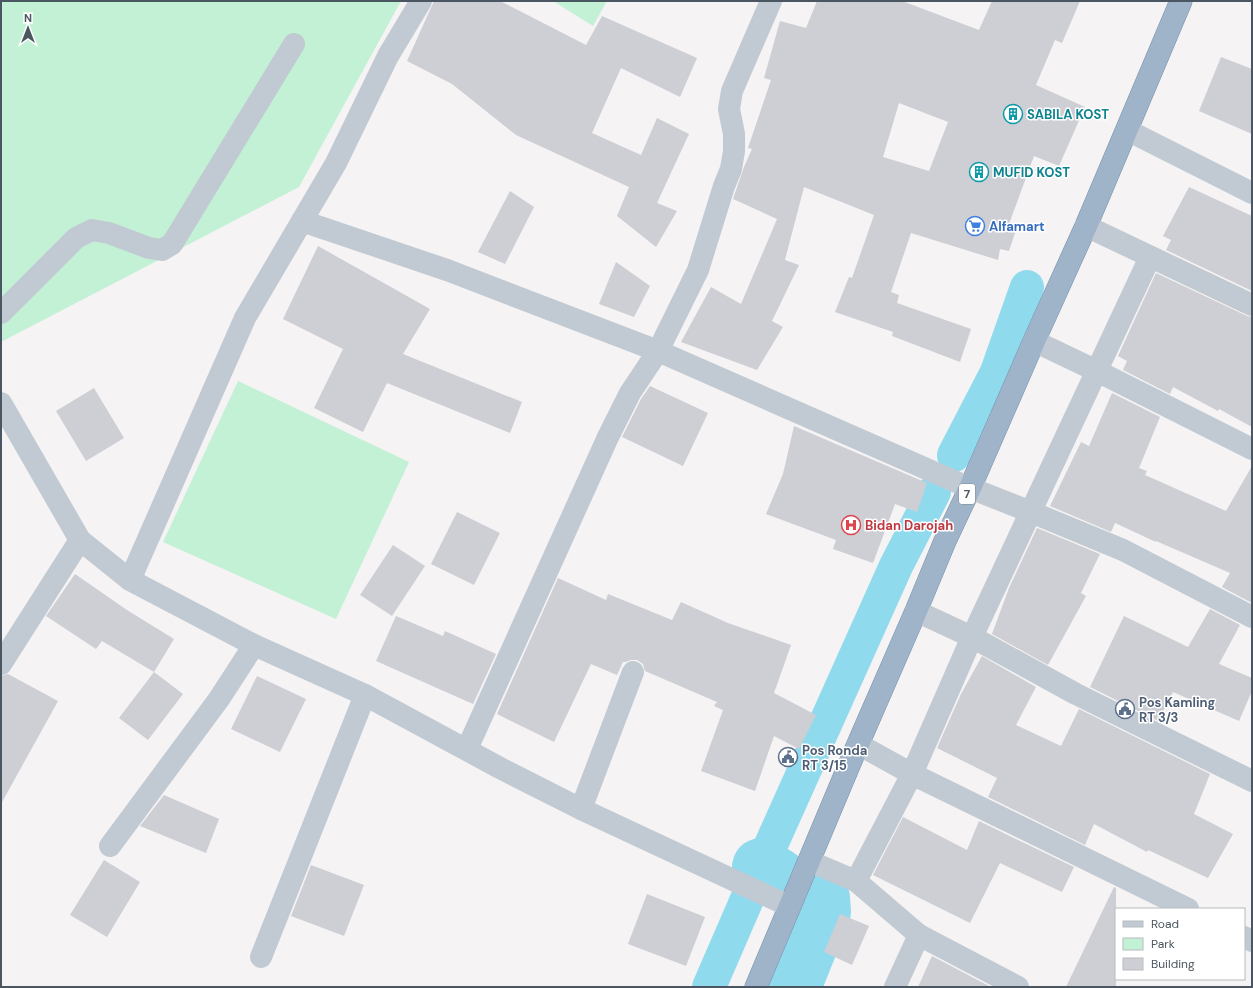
<svg xmlns="http://www.w3.org/2000/svg" width="1253" height="988" viewBox="0 0 1253 988" font-family="'DM Sans',sans-serif">
<rect width="100%" height="100%" fill="#f5f3f3"/>
<g fill="#c3f1d5">
<path d="M1,1h400l-102,186 -298,155z"/>
<path d="M553,1h54l-14,25z"/>
<path d="M238,381l171,81 -73,157 -173,-77z"/>
</g>
<g fill="none" stroke-linecap="round" stroke-linejoin="round">
<g stroke="#90daee" stroke-width="34">
<path d="M954,455l43,-83 30,-85"/>
<path d="M709,987l52,-120 135,-301 38,-74"/>
</g>
<g stroke="#90daee" stroke-width="58">
<path d="M761,867l17,10"/>
<path d="M792,987l30,-75 -1,-14 -8,-4"/>
</g>
</g>
<g fill="#cdcfd5" fill-rule="evenodd">
<path d="M434,1h66l86,44 16,-29 95,42 -17,39 -59,-29 -29,65 49,22 16,-37 32,16 -32,69 20,8 -21,36 -39,-31 12,-29 -113,-52 -64,-51 -45,-23z"/>
<path d="M817,1h85l77,29 13,-29h88l-18,42 -7,-3 -19,45 49,22 -26,59 -25,-10 -25,68 8,3 -8,24 -9,-2 -2,11 -87,-27 -20,59 8,3 -2,8 74,26 -11,33 -68,-26 1,-4 -58,-20 14,-35 3,1 22,-63 -70,-28 -19,73 14,5 -27,56 11,6 -26,43 -76,-28 30,-55 30,17 36,-85 -44,-20 11,-32 8,-18 -4,-1 23,-68 -7,-2 16,-57 26,7zM899,103l49,19 -19,49 -46,-14z"/>
<path d="M1221,57l31,12v65l-53,-23z"/>
<path d="M1189,187l63,29v75l-86,-41 5,-10 -8,-4z"/>
<path d="M510,191l24,16 -29,57 -27,-12z"/>
<path d="M318,246l112,63 -27,45 119,48 -12,31 -123,-50 -24,49 -49,-24 29,-59 -60,-30z"/>
<path d="M616,262l34,24 -16,31 -35,-13z"/>
<path d="M1156,273l91,43 5,1v110l-33,-18 -1,2 -45,-24 -3,7 -47,-24 4,-9 -9,-5z"/>
<path d="M650,386l58,27 -25,53 -61,-29 19,-38z"/>
<path d="M94,388l30,50 -38,23 -30,-50z"/>
<path d="M1112,393l48,24 -21,51 8,3 -2,4 81,36 26,-45v137l-30,-16 8,-14 -74,-32v1l-41,-19 -4,9 -61,-26 31,-64 8,4z"/>
<path d="M794,426l133,57 -10,29 -22,-8 -22,59 -40,-14 3,-9 -70,-26 17,-40z"/>
<path d="M457,512l43,21 -26,52 -43,-21z"/>
<path d="M1037,528l63,26 -19,39 5,3 -38,69 -56,-31 17,-46z"/>
<path d="M393,545l32,21 -33,50 -32,-21z"/>
<path d="M75,574l52,36 47,29 -20,33 -52,-31 -6,8 -50,-33z"/>
<path d="M558,578l48,22 2,-6 64,26 9,-18 47,21 63,22 -17,48 42,22 -17,34 -25,-13 -19,55 -54,-20 22,-61 -9,-4 3,-4 -72,-31 -2,-7 -6,-4h-6l-6,2h-2l-6,13 -26,-11 -37,78 -57,-28z"/>
<path d="M1210,609l30,16 -21,39 33,14v13l-13,30 -66,-29 -15,29 -68,-34 34,-71 64,31z"/>
<path d="M396,616l47,20 2,-5 51,23 -23,50 -97,-43z"/>
<path d="M982,656l54,31 -20,38 45,21 18,-37 131,65 -16,40 39,20 -25,44 -60,-28 -1,2 -53,-28 -9,21 -97,-48 9,-19 -60,-30 24,-54z"/>
<path d="M154,672l29,22 -35,46 -29,-22z"/>
<path d="M8,674l50,27 -57,103v-128z"/>
<path d="M257,676l49,23 -26,53 -49,-23z"/>
<path d="M164,795l55,24 -13,34 -66,-27z"/>
<path d="M903,817l64,33 12,-29 95,46 -12,25 -62,-29 -30,60 -97,-48z"/>
<path d="M104,860l36,22 -33,55 -37,-22z"/>
<path d="M311,865l53,20 -20,51 -53,-20z"/>
<path d="M1114,887l2,1v99h-50z"/>
<path d="M647,894l58,23 -19,49 -58,-22z"/>
<path d="M840,914l29,12 -17,39 -28,-13z"/>
<path d="M932,956l59,31h-73z"/>
</g>
<g fill="none" stroke-linecap="round" stroke-linejoin="round">
<g stroke="#7690ad" stroke-width="23">
<path id="trunk" d="M756,987l102,-243 58,-133 29,-70 25,-53 64,-147 52,-115 95,-225"/>
</g>
<g stroke="#c1cad2" stroke-width="22">
<path d="M1127,130l125,63"/>
<path d="M302,221l145,49 211,81 312,137 61,24 92,38 129,67"/>
<path d="M1086,226l166,79"/>
<path d="M1,313l75,-75 16,-8 17,3 40,15 13,2 10,-6 122,-200"/>
<path d="M1034,341l63,30 155,78"/>
<path d="M1,403l79,137 50,40 124,65 111,50 135,73 81,41 208,97"/>
<path d="M130,580l115,-262 91,-155 52,-107 33,-55"/>
<path d="M916,611l56,26 104,57 176,87"/>
<path d="M1,664l79,-124"/>
<path d="M858,744l54,30 276,135"/>
<path d="M467,749l141,-312 22,-44 28,-42 40,-81 26,-84 7,-17 3,-18v-17l-5,-25 3,-18 39,-90"/>
<path d="M581,809l52,-137"/>
<path d="M110,846l109,-147 35,-54"/>
<path d="M809,861l47,20 63,54 99,52"/>
<path d="M856,881l56,-107 60,-137 178,-380"/>
<path d="M1244,937l8,4"/>
<path d="M261,957l104,-262"/>
<path d="M895,987l24,-52"/>
</g>
<use href="#trunk" stroke="#9fb4c9" stroke-width="22"/>
</g>
<defs>
<g id="building-ring" transform="scale(1)"><circle r="9.5" fill="#fff" stroke="#0f9aa8" stroke-width="1.5"/><path d="M-4-6H4V6H1V3H-1V6H-4ZM-2.5-4.3h1.7v1.8h-1.7ZM.8-4.3h1.7v1.8H.8ZM-2.5-1h1.7V.8h-1.7ZM.8-1h1.7V.8H.8Z" fill="#0f9aa8"/></g>
<g id="supermarket-ring" transform="scale(1)"><circle r="9.5" fill="#fff" stroke="#3f7fe0" stroke-width="1.5"/><path d="M-6-5.5h2.5l.6 2H6L4.5 2H-2.5L-4.4-4H-6ZM-1.5 3.2a1.3 1.3 0 1 0 .1 0ZM3 3.2a1.3 1.3 0 1 0 .1 0Z" fill="#3f7fe0"/></g>
<g id="hospital-ring" transform="scale(1)"><circle r="9.5" fill="#fff" stroke="#e0444e" stroke-width="1.5"/><path d="M-5-5h3v3.5h4V-5h3V5h-3V1.5h-4V5h-3Z" fill="#e0444e"/></g>
<g id="civic-ring" transform="scale(1)"><circle r="9.5" fill="#fff" stroke="#5c6f8a" stroke-width="1.5"/><path d="M-.6-6.5H3V-4.5H.6V-3L4-1V1h2V6H-6V1h2V-1L-.6-3ZM-1.2 2.5V6h2.4V2.5Z" fill="#5c6f8a"/></g>
</defs>
<g fill-rule="evenodd">
<use href="#building-ring" x="1013" y="114"/>
<use href="#building-ring" x="979" y="172"/>
<use href="#supermarket-ring" x="975" y="226"/>
<use href="#hospital-ring" x="851" y="525"/>
<use href="#civic-ring" x="1125" y="709"/>
<use href="#civic-ring" x="788" y="757"/>
</g>
<g text-anchor="middle" dominant-baseline="central" stroke-width="3" stroke-linejoin="round" paint-order="stroke">
<rect fill="#fff" stroke="#808990" stroke-width="1" x="959" y="484" width="16" height="20" rx="3"/>
<g font-size="12" font-weight="bold" fill="#4a5661">
<text x="967" y="494">7</text>
</g>
<g font-size="13" font-weight="bold" fill="#0d838f" stroke="#fff" text-anchor="start">
<text x="1027" y="114">SABILA KOST</text>
<text x="993" y="172">MUFID KOST</text>
</g>
<g font-size="13" font-weight="bold" fill="#366cbe" stroke="#fff" text-anchor="start">
<text x="989" y="226">Alfamart</text>
</g>
<g font-size="13" font-weight="bold" fill="#be3a42" stroke="#fff" text-anchor="start">
<text x="865" y="525">Bidan Darojah</text>
</g>
<g font-size="13" font-weight="bold" fill="#4e5e75" stroke="#fff" text-anchor="start">
<text x="1139" y="702">Pos Kamling<tspan x="1139" dy="15">RT 3/3</tspan></text>
<text x="802" y="750">Pos Ronda<tspan x="802" dy="15">RT 3/15</tspan></text>
</g>
</g>
<rect width="1253" height="988" fill="none" stroke="#4a5661" stroke-width="4"/>
<rect x="1115" y="908" width="130" height="72" fill="#ffffff" stroke="#b7bbc0"/>
<rect x="1123" y="921" width="20" height="6" fill="#c1cad2" stroke="#b7bbc0"/>
<text x="1151" y="928" font-size="12" fill="#4a5661">Road</text>
<rect x="1123" y="938" width="20" height="12" fill="#c3f1d5" stroke="#b7bbc0"/>
<text x="1151" y="948" font-size="12" fill="#4a5661">Park</text>
<rect x="1123" y="958" width="20" height="12" fill="#cdcfd5" stroke="#b7bbc0"/>
<text x="1151" y="968" font-size="12" fill="#4a5661">Building</text>
<g transform="translate(28 28)" stroke="#ffffff" stroke-width="3" paint-order="stroke">
<path d="M0-3L7 15L0 10L-7 15Z" fill="#4a5661"/>
<text y="-6" font-size="11" font-weight="bold" text-anchor="middle" fill="#4a5661">N</text>
</g>
</svg>
